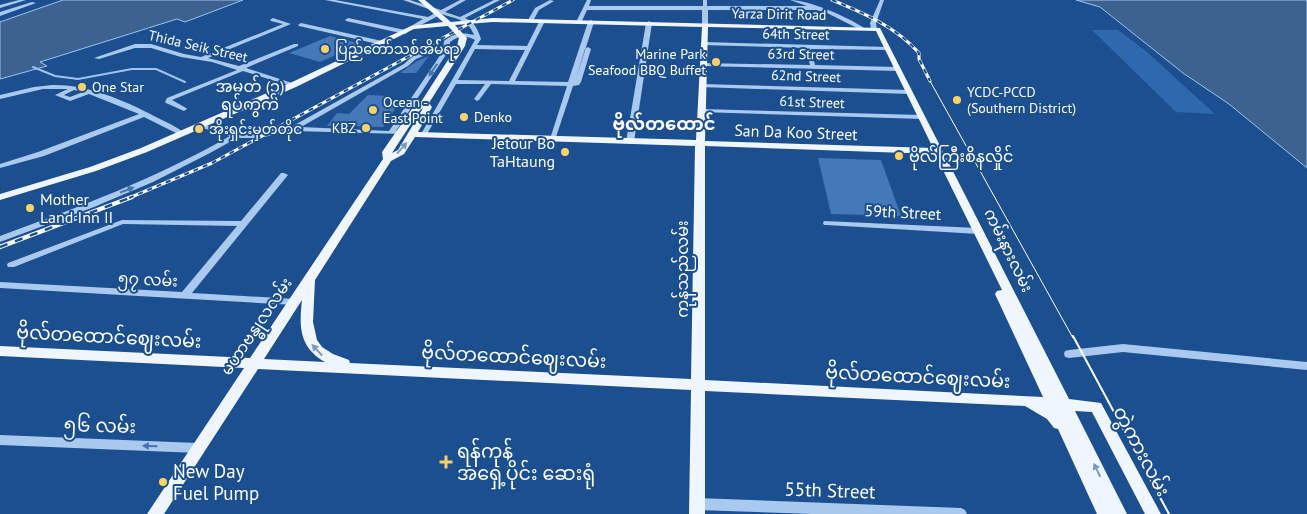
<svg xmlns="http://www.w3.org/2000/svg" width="1307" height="514" viewBox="0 0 1307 514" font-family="'PT Sans','Noto Sans Myanmar',sans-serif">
<rect width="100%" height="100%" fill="#1b4f8f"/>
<path fill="#2e69ad" d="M1092,30h26l29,22 68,62 -39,-2z"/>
<g fill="#3c6290" stroke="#9cc4f0">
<path d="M63,0h180l-58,22 -8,-3 -137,43 7,4 -47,13v-57z"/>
<path d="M1076,0h231v168l-78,-64 -46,-31 -83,-66z"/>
</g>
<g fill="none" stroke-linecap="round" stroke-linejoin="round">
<path stroke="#9cc4f0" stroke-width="2" d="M33,67l22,9 23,3 54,-10h24l29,13"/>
</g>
<g fill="#4478b7">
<path d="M330,36l31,8 -41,18 -31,-9z"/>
<path d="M429,56l-13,17h-16l17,-12z"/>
<path d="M368,95l22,1 -8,10h15l-14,21 -56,-1 10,-13 12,1z"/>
<path d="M818,158l63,2 20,56 -70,-2z"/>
</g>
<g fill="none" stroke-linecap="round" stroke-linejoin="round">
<g fill="#a9c9ee" fill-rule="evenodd">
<path d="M19,0h7l-26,8v-3z"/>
<path d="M325,0h10l93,17 9,-5 -34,-12h7l31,10 19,-10h6l-21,12 15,5 34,-17h6l-35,18c10,4 13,12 16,21l-4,6 50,1 13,-26 5,1 -30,60 53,1 20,-60 3,-2 3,2 -19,60 10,-33 3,-2 3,2 -10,33 -2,3 -6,1 -18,54 -2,1 -3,-2 17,-53 -76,-2 -12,16 -2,1 -3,-2 11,-15h-29l-29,50 -3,2 -2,-1 -1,-1 54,-94c-9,-5 -17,-4 -25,2l-1,8 -53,81 6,1v2l-109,-3 -34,7h-22l-27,15 -57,29 -59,25 -94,35v-6c79,-29 157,-58 230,-100l-31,-9v-2l2,-1 35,10h23l32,-7 113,-63c11,-12 24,-14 39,-14l1,-9c9,-8 19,-9 30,-6 -6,-16 -18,-16 -32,-21l-29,15 -3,-2 1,-1 12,-7zM475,49l50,1 -16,31 -51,-1zM428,54h13l-52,77 -88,-4 107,-61 8,-7z"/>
<path d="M550,0l4,1 -15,9 -6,11h-4l-1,-1 7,-12z"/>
<path d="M587,0h4l-2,6h114v-6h4v6h100l-17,-6c19,0 58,17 74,28l-5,1 -32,-16 -11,-3h-108v15l-3,2 -3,-2v-15h-115l-6,13h-4l-1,-1z"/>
<path d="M880,0h4l-8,23 1,6 -3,2 -3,-2 -1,-6z"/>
<path d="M32,2l4,1 -36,13v-4z"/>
<path d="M273,18l18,6 -83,34 31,8 55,-22h4v2l-52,22 49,16v2h-4l-48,-15 -71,29 14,8 1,1 -3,2 -18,-8 -1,-1 2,-4 70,-28 -25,-8 -31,-5 -30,-9h-16l-36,11 -5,-1 41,-14h16l33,10 17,3 82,-33 -12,-3 -1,-1z"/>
<path d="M348,18l57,12 3,2 -3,2 -59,-13 -1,-1z"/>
<path d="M649,21l3,2 -18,119 -4,2 -4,-2 20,-119z"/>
<path d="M301,23l81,18 3,2 -3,2 -83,-19 -1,-1z"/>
<path d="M704,42l184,5 2,1v2l-79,-1 4,16 83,2 3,2 -3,2 -195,-5 -3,-2 1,-1 109,2 -4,-17 -104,-3 -1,-1z"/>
<path d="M702,84l207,6 3,2 -3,2 -209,-7v-2z"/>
<path d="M52,85c38,-1 78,18 110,35 8,4 17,8 23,14l-3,2 -38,-19 -100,39 -44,12v-4l38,-12 101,-38 -50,-20 -19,7 -15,-6 13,-6h-25l-43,10v-4l34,-8zM74,90l9,2 -13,5 -6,-2z"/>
<path d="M701,109l221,6 3,2 -3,2 -223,-7v-2z"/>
<path d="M281,173h3l4,2 -96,118 103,6 3,1 2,2 -2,2 -3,1 -295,-17v-6l182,10 55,-66 -114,-2 -109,43h-6l-1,-2 1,-2 114,-43 119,1z"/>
<path d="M824,221l154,7 4,3 -4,3 -151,-9h-3l-1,-2z"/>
<path d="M1123,344l184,18v8l-184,-18 -54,6 -4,-1 -1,-3 1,-3 4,-1z"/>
<path d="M0,435l198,8 4,2 2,3 -2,3 -4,2 -198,-8z"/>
<path d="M697,498l264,10 4,2 2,4h-155l-115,-4 -4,-2 -2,-4 2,-4z"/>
</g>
<path fill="#f0f6ff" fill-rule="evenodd" d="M418,0h7l26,22 42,-4 387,10 189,371 32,4 60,111h-16l-53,-102 -17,-1 52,103h-30l-39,-85 -4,-1 -7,-9 -22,-13 -320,-15v123h-16l2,-124 -433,-21 -94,145h-17l97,-146 -244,-12v-10l250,12 133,-199 -1,-7 32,-46 7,-4 36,-56 2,-8 -11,-12 -34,3 -118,58 -149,65 -51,19 -96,29v-6l90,-27 51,-19 149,-65 121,-57 32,-4zM493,22l209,5 -6,113 -278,-8 14,-25 -3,-4 36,-57 2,-8 -12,-13zM708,27l168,4 57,117 -228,-7zM423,108l-25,42 -6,3 28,-43zM415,137l280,9 -4,233 -341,-16 -1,-3 -16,-6 -11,-7 -5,-7 -4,-18 2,-42 76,-119 13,-7zM705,146l230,8 67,136 -5,1 -2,3 48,103 -338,-17zM302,300c-3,27 -3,47 23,62l-61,-3z"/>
<path stroke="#fff" stroke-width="1" d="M930,81l143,257"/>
<path stroke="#fff" stroke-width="2" d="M1073,336l96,178"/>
<g stroke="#fff" stroke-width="3">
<g id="rail-far1">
<path d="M832,0c32,13 64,27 87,53v6l11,22"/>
<path d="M129,198l83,-35 301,-163"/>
</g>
</g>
<g stroke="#fff" stroke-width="4.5">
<path id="rail" d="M0,247l132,-50"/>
</g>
<use href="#rail-far1" stroke="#1b4f8f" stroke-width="2" stroke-dasharray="5" stroke-linecap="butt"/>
<use href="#rail" stroke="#1b4f8f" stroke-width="2.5" stroke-dasharray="8" stroke-linecap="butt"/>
</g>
<defs><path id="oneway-solid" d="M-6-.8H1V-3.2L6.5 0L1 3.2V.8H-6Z" transform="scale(1.25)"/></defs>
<g fill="#4674ac">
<use href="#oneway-solid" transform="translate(433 70) rotate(124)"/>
<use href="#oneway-solid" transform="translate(127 190) rotate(-21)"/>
<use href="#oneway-solid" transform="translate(150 446) rotate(-178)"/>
</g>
<g fill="#7b9ac1">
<use href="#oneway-solid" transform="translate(402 148) rotate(-48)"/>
<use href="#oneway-solid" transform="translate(317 350) rotate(-133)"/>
<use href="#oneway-solid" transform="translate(1097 470) rotate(-116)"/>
</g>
<g fill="#ffd166" stroke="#1b4f8f" stroke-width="2">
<circle cx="325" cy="49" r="5"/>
<circle cx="716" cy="62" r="5"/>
<circle cx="82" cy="87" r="5"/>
<circle cx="957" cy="100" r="5"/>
<circle cx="373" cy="110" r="5"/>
<circle cx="464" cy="117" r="5"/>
<circle cx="366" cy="128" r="5"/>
<circle cx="199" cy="129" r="5"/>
<circle cx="565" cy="152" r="5"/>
<circle cx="899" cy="156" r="5"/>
<circle cx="30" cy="208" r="5"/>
<path d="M443.5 454.5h5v5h5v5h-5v5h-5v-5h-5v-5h5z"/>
<circle cx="163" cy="482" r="5"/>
</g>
<g text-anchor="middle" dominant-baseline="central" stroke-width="4" stroke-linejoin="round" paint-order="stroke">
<g font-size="14" fill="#fff" stroke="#1b4f8f">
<text transform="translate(779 14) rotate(1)">Yarza Dirit Road</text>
<text transform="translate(796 34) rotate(1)">64th Street</text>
<text transform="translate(198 46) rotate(13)">Thida Seik Street</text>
<text transform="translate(801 54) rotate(1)">63rd Street</text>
<text transform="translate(806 76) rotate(2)">62nd Street</text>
<text transform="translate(812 102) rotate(2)">61st Street</text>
</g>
<g font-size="14" fill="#fff" stroke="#1b4f8f" text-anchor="start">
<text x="335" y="49">ပြည်တော်သစ်အိမ််ရာ</text>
<text x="706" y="54" text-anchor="end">Marine Park<tspan x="706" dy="16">Seafood BBQ Buffet</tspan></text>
<text x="92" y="87">One Star</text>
<text x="967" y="92">YCDC-PCCD<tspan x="967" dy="16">(Southern District)</tspan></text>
<text x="383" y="102">Ocean -<tspan x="383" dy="16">East Point</tspan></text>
<text x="474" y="117">Denko</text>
<text x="356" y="128" text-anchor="end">KBZ</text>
<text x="209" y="129">အိုးရှင်းမှတ်တိုင</text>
</g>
<g font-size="16" fill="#fff" stroke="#1b4f8f">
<text x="250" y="86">အမှတ် (၃)<tspan x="250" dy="18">ရပ်ကွက်</tspan></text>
</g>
<g font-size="16" fill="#fff" stroke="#1b4f8f">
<text transform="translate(796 132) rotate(2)">San Da Koo Street</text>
<text transform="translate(903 212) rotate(3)">59th Street</text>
<text transform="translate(1009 250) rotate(64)">ကမ်းနားလမ်း</text>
<text transform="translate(682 269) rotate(-90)">ကုန်သည်လမ်း</text>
<text transform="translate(148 279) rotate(3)">၅၇ လမ်း</text>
<text transform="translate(256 326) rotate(-56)">မဟာဗန္ဓုလလမ်း</text>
</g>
<g font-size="16" fill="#fff" stroke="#1b4f8f" text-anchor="start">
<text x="555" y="143" text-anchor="end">Jetour Bo<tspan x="555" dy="18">TaHtaung</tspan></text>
<text x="909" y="156">ဗိုလ်ကြီးစိနလှိုင်</text>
<text x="40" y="199">Mother<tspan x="40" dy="18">Land Inn II</tspan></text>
</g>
<g font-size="18" font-weight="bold" fill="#fff" stroke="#1b4f8f">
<text x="664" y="123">ဗိုလ်တထောင်</text>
</g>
<g font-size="19" fill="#fff" stroke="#1b4f8f">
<text transform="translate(109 336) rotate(3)">ဗိုလ်တထောင်ဈေးလမ်း</text>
<text transform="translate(514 356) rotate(3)">ဗိုလ်တထောင်ဈေးလမ်း</text>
<text transform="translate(918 376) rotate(3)">ဗိုလ်တထောင်ဈေးလမ်း</text>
<text transform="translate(100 425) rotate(2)">၅၆ လမ်း</text>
<text transform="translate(1142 451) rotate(62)">တွဲကားလမ်း</text>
<text transform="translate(830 490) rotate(2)">55th Street</text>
</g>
<g font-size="19" fill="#fff" stroke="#1b4f8f" text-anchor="start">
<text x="457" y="451">ရန်ကုန်<tspan x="457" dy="22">အရှေ့ပိုင်း ဆေးရုံ</tspan></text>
<text x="173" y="471">New Day<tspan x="173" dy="22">Fuel Pump</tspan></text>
</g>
</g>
</svg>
